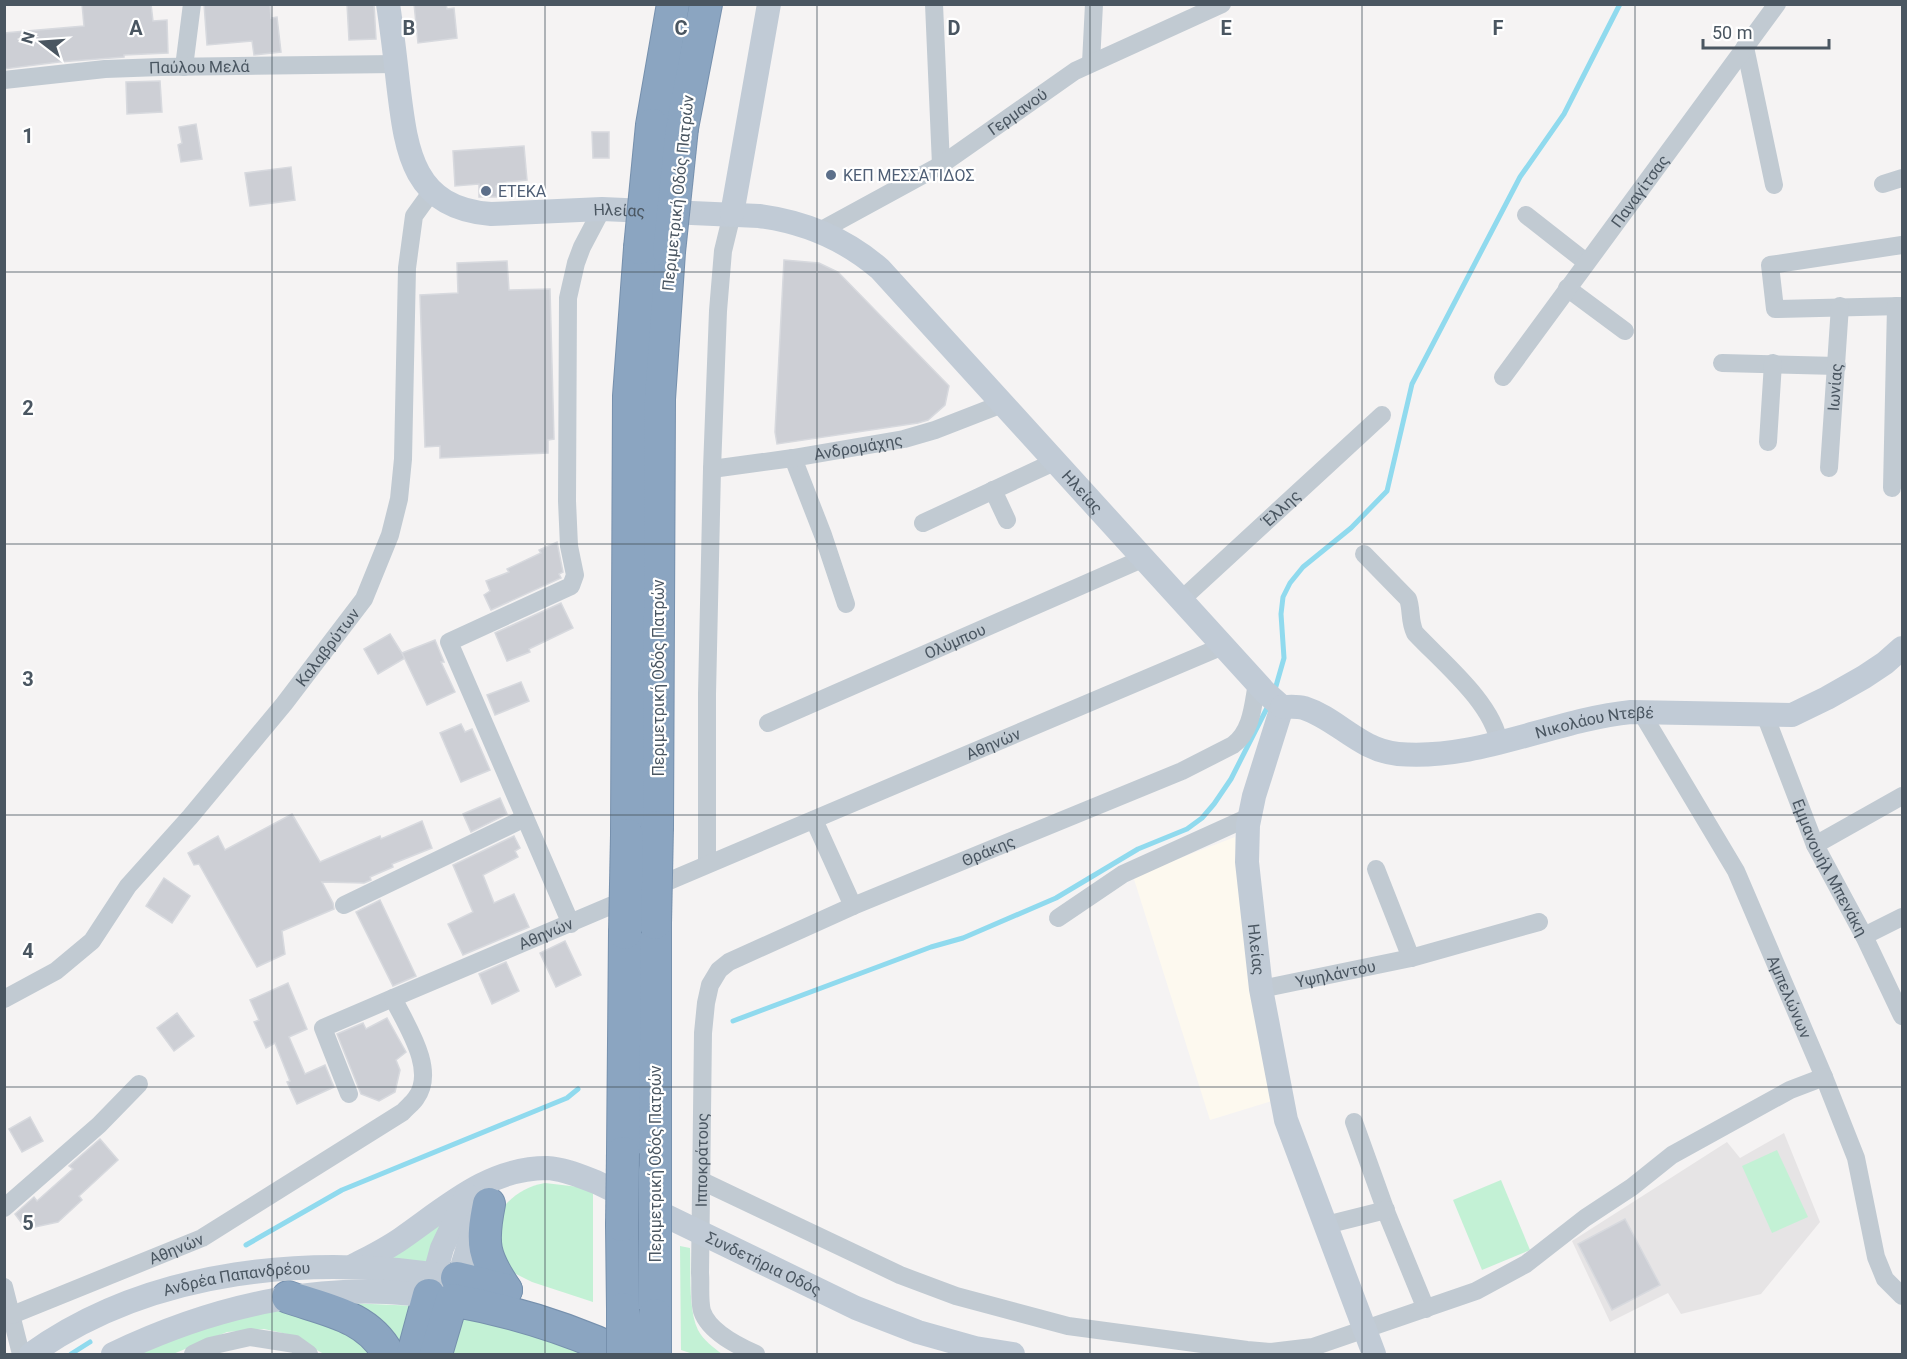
<svg xmlns="http://www.w3.org/2000/svg" width="1907" height="1359" viewBox="0 0 1907 1359" font-family="Roboto,sans-serif">
<rect width="100%" height="100%" fill="#f5f3f3"/>
<path fill="#fdf9ef" d="M1235,837l3,47 37,216 -65,20 -77,-244z"/>
<path fill="#e6e4e5" d="M1784,1133l36,89 -59,72 -80,20 -13,-21 -58,29 -38,-81 155,-99 13,16z"/>
<g fill="#c3f1d5">
<path d="M1777,1150l31,67 -36,16 -30,-67z"/>
<path d="M1501,1180l29,70 -48,20 -29,-70z"/>
<path d="M545,1183l34,4 14,4v111l-61,-20 -20,-10 -14,-14 1,-46c13,-16 25,-25 46,-29z"/>
<path d="M442,1220l-12,43 -44,-3z"/>
<path d="M680,1246l10,2c1,24 -2,61 8,82 6,11 15,17 24,24h-29l-12,-4z"/>
<path d="M348,1303l69,3 -12,48z"/>
<path d="M272,1309l33,3 49,20 17,22h-47l-37,-20 -23,-5 -37,3 -54,22h-40l53,-22z"/>
<path d="M457,1310l140,44h-153z"/>
</g>
<g fill="none" stroke-linecap="round" stroke-linejoin="round">
<g stroke="#90daee" stroke-width="5">
<path d="M1274,693l10,-35 -3,-44 2,-17 7,-14 13,-16 48,-39 36,-37 25,-107 108,-207 44,-63 56,-110"/>
<path d="M733,1021l198,-74 32,-9 93,-40 82,-49 49,-20 15,-11 12,-14 17,-25 38,-75"/>
<path d="M246,1245l96,-55 225,-92 11,-9"/>
<path d="M71,1354l19,-12"/>
</g>
</g>
<g fill="#cdcfd5" stroke="#d7d9de" stroke-width="1.5">
<path d="M82,4h69l2,17 14,-1 1,33 -44,2v2l-65,5 -55,7v-36l80,-7z"/>
<path d="M204,4h66l1,14 6,-1 4,35 -27,3 -2,-14 -45,4z"/>
<path d="M347,4h27l2,35 -27,1z"/>
<path d="M414,4h32l1,5 7,-1 3,30 -39,5z"/>
<path d="M160,81l2,31 -35,2 -1,-32z"/>
<path d="M196,124l6,35 -21,3 -3,-17 4,-2 -3,-16z"/>
<path d="M592,132h17v26h-16z"/>
<path d="M524,146l3,34 -20,2 -11,4 1,11h-18v-13l-24,2 -2,-35z"/>
<path d="M291,167l4,33 -45,6 -5,-33z"/>
<path d="M784,260l35,3 19,9 111,114 -4,19 -17,15 -10,3 -141,21 -2,-12z"/>
<path d="M507,261l2,29 41,-1 4,150 -6,1v13l-108,5v-12l-15,1 -5,-152 38,-2 -1,-30z"/>
<path d="M557,542l6,30 -4,2 2,4 -70,32 -7,-15 6,-4 -4,-10 23,-9 -2,-3 34,-16 -2,-3z"/>
<path d="M561,603l12,25 -44,21 1,3 -23,9 -12,-28z"/>
<path d="M390,634l15,24 -27,16 -14,-25z"/>
<path d="M435,640l9,22h-3l14,30 -28,13 -25,-52z"/>
<path d="M521,682l8,19 -34,14 -8,-20z"/>
<path d="M461,724l4,8 7,-3 18,41 -29,12 -21,-49z"/>
<path d="M500,798l7,16 -36,18 -8,-18z"/>
<path d="M292,814l28,48 60,-26 1,3 41,-18 10,27 -40,16 1,3 -23,10 1,3 -7,3 -42,-1 11,21 1,6 -52,22 3,23 -28,13 -58,-103 -5,1 -6,-12 30,-17 7,14z"/>
<path d="M514,836l6,12 -5,3 3,6 -35,18 11,28 20,-9 15,33 -66,28 -15,-31 25,-12 -20,-47z"/>
<path d="M164,878l26,18 -18,27 -26,-17z"/>
<path d="M380,900l36,76 -23,10 -37,-74z"/>
<path d="M565,941l16,34 -25,12 -16,-34z"/>
<path d="M506,962l13,29 -27,13 -13,-30z"/>
<path d="M288,983l19,46 -18,8 16,37 20,-9 9,22 -37,17 -10,-22 3,-1 -15,-38 -9,5 -12,-26 5,-2 -9,-20z"/>
<path d="M177,1013l17,23 -20,15 -17,-23z"/>
<path d="M387,1018l19,34 -10,8 4,10 -5,22 -16,9 -18,-7 -24,-60 26,-11 3,6z"/>
<path d="M30,1117l13,24 -21,11 -13,-23z"/>
<path d="M100,1139l18,21 -39,36 3,4 -24,22 -32,7 -11,-15 19,-17 3,4 36,-32 -4,-3z"/>
<path d="M1625,1219l35,66 -48,25 -34,-66z"/>
</g>
<g fill="none" stroke-linecap="round" stroke-linejoin="round">
<g stroke="#7690ad" stroke-width="34">
<g id="highway">
<path d="M652,125l21,-121"/>
<path d="M682,128l24,-124"/>
<path d="M657,827l2,-428 10,-147"/>
<path d="M627,835l2,-439 11,-148"/>
<path d="M655,923v248"/>
<path d="M623,1153l2,-220"/>
<path d="M489,1204c-8,40 -6,52 17,86"/>
<path d="M622,1225l1,84"/>
<path d="M457,1278l49,12"/>
<path d="M288,1297c38,13 80,19 100,57"/>
<path d="M655,1315v-75"/>
<path d="M413,1354l16,-59"/>
<path d="M436,1354l16,-54c60,11 116,28 171,54"/>
</g>
</g>
<g stroke="#c1cad2" stroke-width="18">
<path d="M934,4l7,161"/>
<path d="M1745,47l29,138"/>
<path d="M1091,63l3,-59"/>
<path d="M184,67l8,-63"/>
<path id="s1" d="M4,80l101,-11 56,-2 235,-3"/>
<path d="M1883,184l19,-6"/>
<path d="M1526,215l60,47"/>
<path id="s2" d="M820,231l121,-66 134,-94 147,-67"/>
<path d="M1902,245l-132,20 5,44 127,-3"/>
<path d="M1567,288l58,43"/>
<path d="M1722,363l115,3"/>
<path id="s3" d="M1503,377l274,-373"/>
<path d="M1768,442l5,-79"/>
<path d="M793,458l30,77 23,69"/>
<path id="s4" d="M1829,468l11,-162"/>
<path id="s5" d="M712,469l81,-11 111,-19 31,-9 67,-26"/>
<path d="M1892,488l4,-182"/>
<path d="M993,490l14,30"/>
<path d="M923,523l131,-61"/>
<path d="M1364,554l44,45c4,11 1,22 7,34 27,29 78,70 84,110"/>
<path id="s6" d="M1181,600l201,-185"/>
<path id="s7" d="M1641,712l95,159 88,206 32,81 20,99 9,22 17,17"/>
<path id="s8" d="M1765,715l50,130 49,91 38,80"/>
<path id="s9" d="M768,723l374,-164"/>
<path d="M814,820l39,86"/>
<path d="M1815,845l87,-49"/>
<path d="M707,864v-170l5,-225 6,-158 5,-60 9,-37"/>
<path d="M1376,869l35,89"/>
<path d="M344,905l181,-87"/>
<path d="M1058,918l65,-44 126,-57"/>
<path d="M571,924l-122,-282 122,-56 4,-11 -6,-29 -2,-45 1,-203 8,-35 6,-16 20,-38"/>
<path d="M1864,936l38,-19"/>
<path id="s10" d="M1261,989l150,-31 128,-36"/>
<path id="s11" d="M4,999l52,-28 36,-30 36,-55 62,-69 94,-113 80,-105 26,-64 9,-36 4,-40 4,-191 7,-52 18,-25"/>
<path d="M349,1094l-26,-66 70,-30"/>
<path d="M1354,1122l33,92 39,95"/>
<path d="M702,1181l198,94 56,21 112,30 179,24 23,2 43,-5 163,-56 50,-27 59,-46 47,-31 40,-32 118,-65 34,-13"/>
<path d="M4,1208l95,-83 40,-41"/>
<path d="M1326,1225l60,-15"/>
<path d="M4,1287l17,67"/>
<path id="s12" d="M12,1315l190,-77 201,-126c4,-5 10,-9 13,-14 21,-28 -10,-73 -23,-100l830,-352"/>
<path d="M193,1354l17,-8 40,-9 45,7 14,10"/>
<path id="s13" d="M756,1354c-18,-8 -47,-22 -54,-43 -3,-11 -1,-27 -2,-38l3,-240 3,-30 4,-18 9,-15 10,-8 124,-56 329,-135 51,-26c19,-14 20,-40 24,-62"/>
</g>
<g stroke="#c1cbd6" stroke-width="24">
<path id="s14" d="M388,4c4,26 7,52 10,79 8,64 12,125 93,131l111,-5 157,7c46,6 85,22 121,53l385,423 17,15"/>
<path d="M732,214l37,-210"/>
<path id="s15" d="M1282,707l-28,89 -6,29 -1,37 14,127 25,131 88,234"/>
<path id="s16" d="M1282,707c7,0 15,-1 22,1 34,11 55,42 94,46 80,7 155,-34 233,-42l161,3 35,-17 37,-21 21,-14 17,-15"/>
<path id="s17" d="M353,1266c17,-9 36,-18 52,-30 44,-31 85,-68 142,-68 17,1 33,8 49,14l260,126 62,24 57,16 38,6"/>
<path d="M431,1288l11,-40 25,-53"/>
<path id="s18" d="M31,1354c120,-86 284,-101 426,-76"/>
<path d="M113,1354c106,-51 223,-77 339,-54l21,-69 9,-19"/>
</g>
<use href="#highway" stroke="#8ba5c1" stroke-width="32"/>
<g stroke="#7690ad" stroke-width="34" stroke-linecap="butt">
<g id="highway-bridge">
<path d="M640,248l12,-123"/>
<path d="M669,252l13,-124"/>
<path d="M655,923l2,-96"/>
<path d="M625,933l2,-98"/>
<path d="M622,1225l1,-72"/>
<path d="M655,1240v-69"/>
<path d="M655,1315v39"/>
<path d="M623,1354v-45"/>
</g>
</g>
<use href="#highway-bridge" stroke="#8ba5c1" stroke-width="32"/>
</g>
<path fill="none" stroke="#4a5661" stroke-width="1.5" stroke-opacity="0.55" d="M272,4v1350M545,4v1350M817,4v1350M1090,4v1350M1362,4v1350M1635,4v1350M4,272h1898M4,544h1898M4,815h1898M4,1087h1898"/>
<g fill="#5c6f8a" stroke="#fff" stroke-width="2">
<circle cx="831" cy="175" r="6"/>
<circle cx="486" cy="191" r="6"/>
</g>
<g text-anchor="middle" dominant-baseline="central" stroke-width="4.5" stroke-linejoin="round" paint-order="stroke">
<g font-size="16" fill="#4a5661" stroke="#fff">
<text stroke="none"><textPath href="#s1" startOffset="196">Παύλου Μελά</textPath></text>
<text stroke="none"><textPath href="#s2" startOffset="231">Γερμανού</textPath></text>
<text stroke="none"><textPath href="#s3" startOffset="231">Παναγίτσας</textPath></text>
<text transform="translate(678 193) rotate(-84)">Περιμετρική Οδός Πατρών</text>
<text stroke="none"><textPath href="#s14" startOffset="388">Ηλείας</textPath></text>
<text stroke="none"><textPath href="#s4" startOffset="81">Ιωνίας</textPath></text>
<text stroke="none"><textPath href="#s5" startOffset="148">Ανδρομάχης</textPath></text>
<text stroke="none"><textPath href="#s14" startOffset="963">Ηλείας</textPath></text>
<text stroke="none"><textPath href="#s6" startOffset="136">Έλλης</textPath></text>
<text stroke="none"><textPath href="#s9" startOffset="204">Ολύμπου</textPath></text>
<text stroke="none"><textPath href="#s11" startOffset="483">Καλαβρύτων</textPath></text>
<text transform="translate(658 678) rotate(-90)">Περιμετρική Οδός Πατρών</text>
<text stroke="none"><textPath href="#s16" startOffset="328">Νικολάου Ντεβέ</textPath></text>
<text stroke="none"><textPath href="#s12" startOffset="1221">Αθηνών</textPath></text>
<text stroke="none"><textPath href="#s13" startOffset="710">Θράκης</textPath></text>
<text stroke="none"><textPath href="#s8" startOffset="166">Εμμανουήλ Μπενάκη</textPath></text>
<text stroke="none"><textPath href="#s12" startOffset="735">Αθηνών</textPath></text>
<text stroke="none"><textPath href="#s15" startOffset="248">Ηλείας</textPath></text>
<text stroke="none"><textPath href="#s10" startOffset="76">Υψηλάντου</textPath></text>
<text stroke="none"><textPath href="#s7" startOffset="322">Αμπελώνων</textPath></text>
<text stroke="none"><textPath href="#s13" startOffset="222">Ιπποκράτους</textPath></text>
<text transform="translate(655 1164) rotate(-90)">Περιμετρική Οδός Πατρών</text>
<text stroke="none"><textPath href="#s12" startOffset="177">Αθηνών</textPath></text>
<text stroke="none"><textPath href="#s17" startOffset="458">Συνδετήρια Οδός</textPath></text>
<text stroke="none"><textPath href="#s18" startOffset="222">Ανδρέα Παπανδρέου</textPath></text>
</g>
<g font-size="16" fill="#4e5e75" stroke="#fff" text-anchor="start">
<text x="843" y="175">ΚΕΠ ΜΕΣΣΑΤΙΔΟΣ</text>
<text x="498" y="191">ΕΤΕΚΑ</text>
</g>
</g>
<g font-size="20" text-anchor="middle" font-weight="bold" fill="#4a5661" stroke="#fff" stroke-width="4.5" stroke-linejoin="round" paint-order="stroke">
<text x="136" y="35">A</text>
<text x="409" y="35">B</text>
<text x="681" y="35">C</text>
<text x="954" y="35">D</text>
<text x="1226" y="35">E</text>
<text x="1498" y="35">F</text>
<text x="28" y="143">1</text>
<text x="28" y="415">2</text>
<text x="28" y="686">3</text>
<text x="28" y="958">4</text>
<text x="28" y="1230">5</text>
</g>
<rect width="1907" height="1359" fill="none" stroke="#4a5661" stroke-width="12"/>
<g transform="translate(42 42) rotate(287)" stroke="#ffffff" stroke-width="4.5" paint-order="stroke">
<path d="M0-4.5L10 22L0 15L-10 22Z" fill="#4a5661"/>
<text y="-9" font-size="16" font-weight="bold" text-anchor="middle" fill="#4a5661">N</text>
</g>
<path d="M1703 39v9h126v-9" fill="none" stroke="#4a5661" stroke-width="3"/>
<text x="1712" y="39" font-size="18" fill="#4a5661" stroke="#ffffff" stroke-width="4.5" paint-order="stroke">50 m</text>
</svg>
